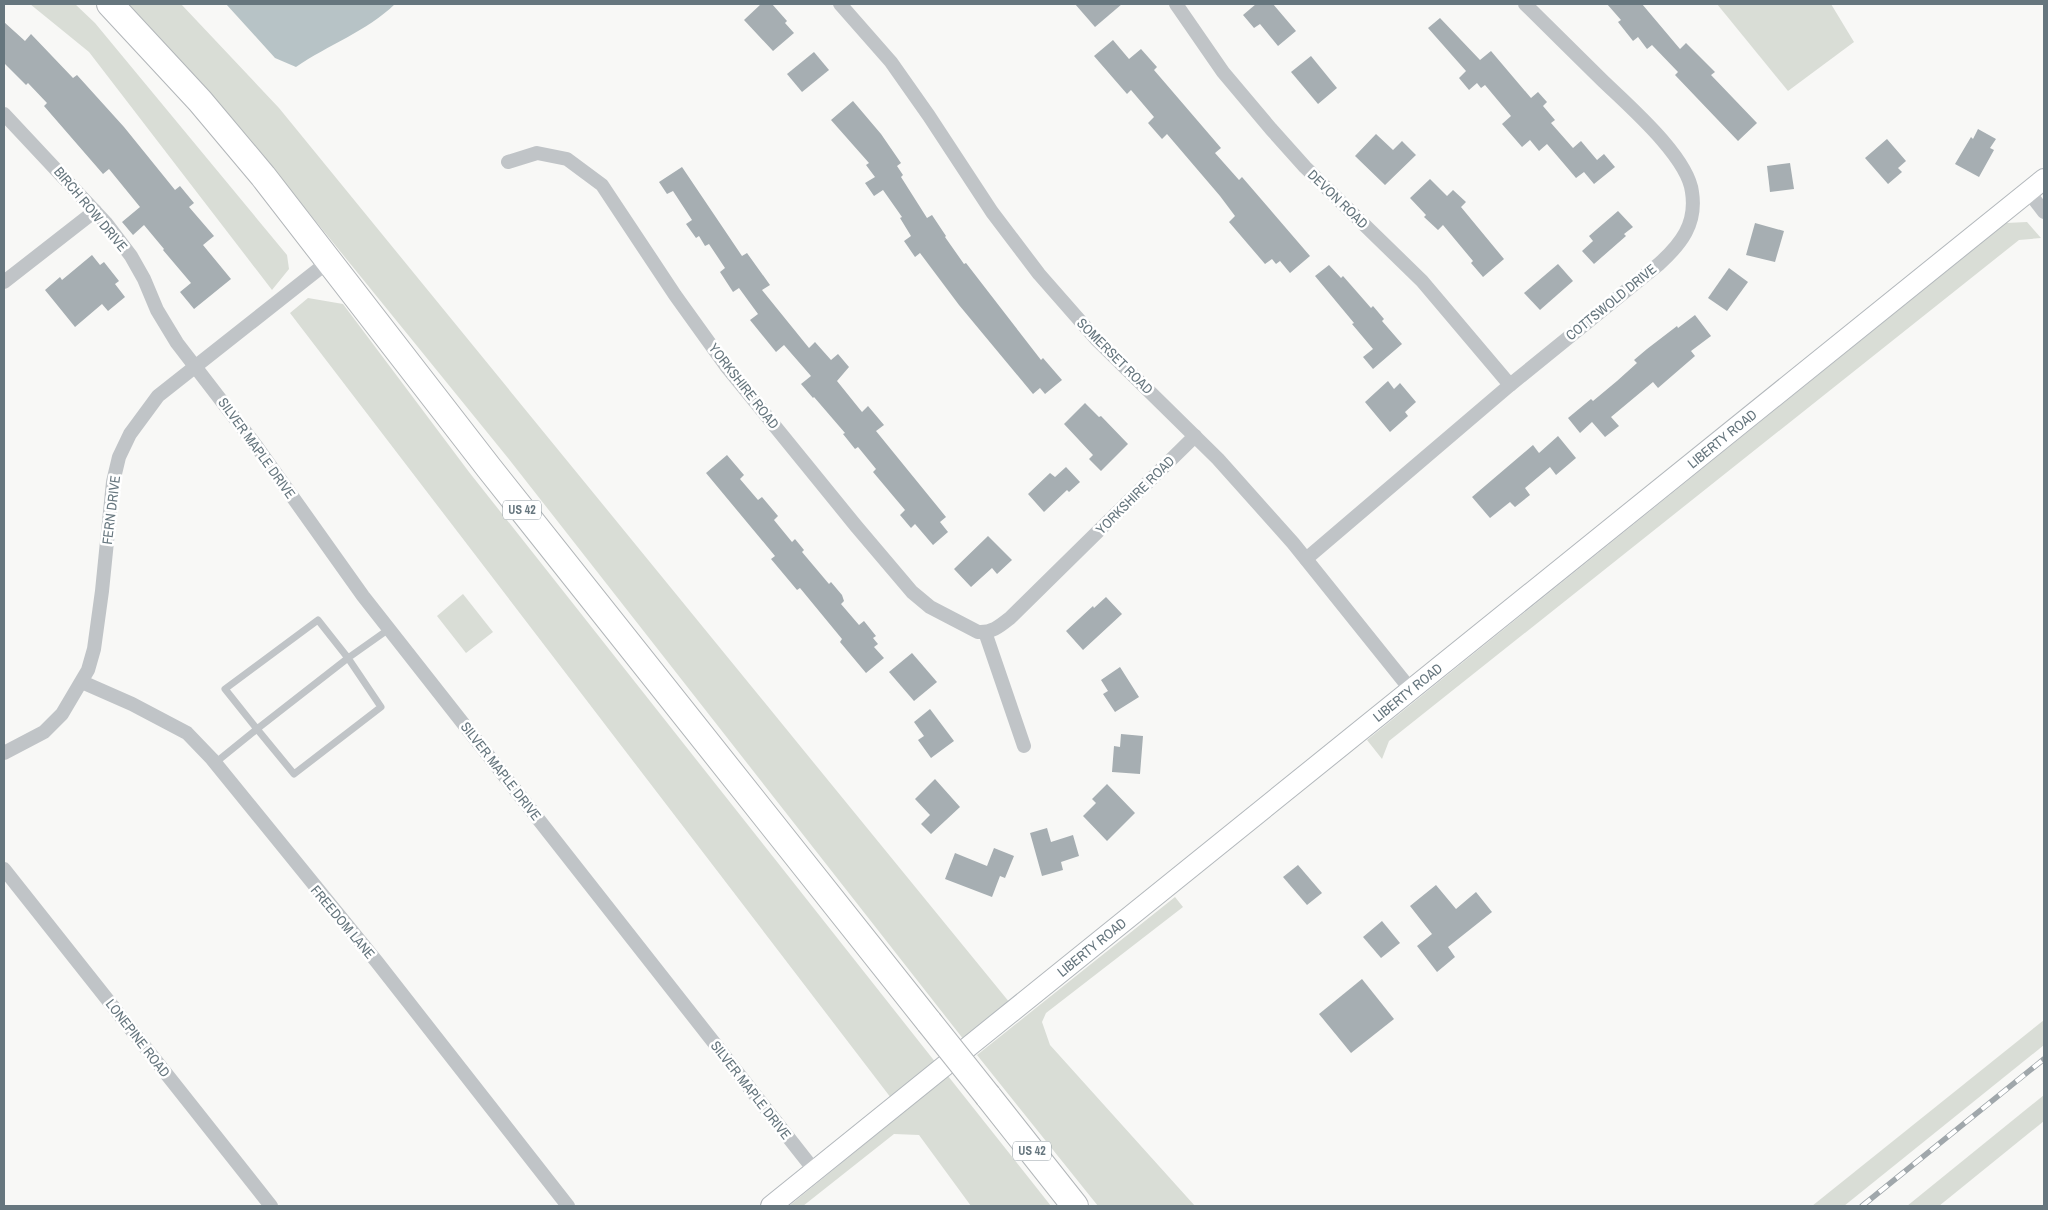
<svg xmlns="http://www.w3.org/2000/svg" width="2048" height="1210" viewBox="0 0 2048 1210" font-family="'Archivo Narrow',sans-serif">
<rect width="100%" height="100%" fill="#f8f8f6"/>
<g fill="#d9ddd6">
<path d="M30,4h45l20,19 192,232 2,14 -17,21 -183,-238z"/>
<path d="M125,4h56l98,104 731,895 -46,37 -456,-582 -229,-282z"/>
<path d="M1717,4h114l23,38 -66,49z"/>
<path d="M2027,222l14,16 -22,2 -630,501 -7,18 -15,-19 639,-517z"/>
<path d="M308,298l35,6 126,168 467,591 -45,35 -601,-785z"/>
<path d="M463,594l30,38 -27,21 -29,-37z"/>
<path d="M1175,897l8,10 -137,106 -4,9 8,23 145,161h-97l-121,-151z"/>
<path d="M2044,1020v25l-200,161h-32z"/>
<path d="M948,1076l103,130h-80l-52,-71 -25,-1 -91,72h-14z"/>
<path d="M2044,1095v26l-105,85h-32z"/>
</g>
<path fill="#b7c3c6" d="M226,4h169c-28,27 -67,41 -99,63l-21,-9z"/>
<g fill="#a6aeb2">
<path d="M761,4h11l15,17 -2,2 9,10 -21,18 -29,-31z"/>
<path d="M1075,4h47l-27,23z"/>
<path d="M1256,4h17l23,27 -18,15 -18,-22 -6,4 -11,-13z"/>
<path d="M1607,4h35l38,45 6,-6 29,29 -4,3 46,48 -19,18 -63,-66 3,-3 -26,-27 -5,4 -9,-12 -5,4 -15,-19 3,-2z"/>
<path d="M1440,18l40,42 11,-9 40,47 7,-6 9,10 -4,4 12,14 -4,3 22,25 8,-7 16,19 7,-6 11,13 -21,17 -10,-12 -8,6 -29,-34 -8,7 -9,-11 -8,7 -20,-23 9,-8 -26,-31 -4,3 -4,-5 -8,7 -10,-12 7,-7 -38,-43z"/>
<path d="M4,22l21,19 6,-7 42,44 4,-3 47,52 51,63 5,-4 14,17 -5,4 25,29 -11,9 28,34 -37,30 -14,-17 11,-9 -28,-33 1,-1 -20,-24 -11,10 -11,-13 18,-15 -31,-38 -6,5 -59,-68 3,-3 -19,-20 -2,2 -22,-22z"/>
<path d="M1113,40l16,19 12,-10 16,18 -3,3 67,78 -6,5 24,27 3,-3 68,79 -20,17 -10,-12 -4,3 -4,-5 -7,5 -36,-42 6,-6 -15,-20 -53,-62 -5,5 -14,-16 6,-6 -23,-27 -4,4 -33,-38z"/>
<path d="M814,52l15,18 -27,22 -15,-18z"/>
<path d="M1311,56l26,32 -19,16 -27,-32z"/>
<path d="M853,101l28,33 20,29 -4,3 6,9 -2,2 26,41 5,-3 14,21 -1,1 19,27 2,-1 75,97 2,-2 19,22 -17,14 -5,-6 -7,6 -74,-89 -39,-52 -5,4 -11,-16 7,-5 -11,-18 2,-1 -19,-27 -9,6 -9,-13 10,-6 -9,-12 3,-2 -38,-43z"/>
<path d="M1978,129l18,10 -6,9 4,2 -15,27 -24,-13 16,-27 2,2z"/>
<path d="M1376,134l17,16 9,-9 14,14 -31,30 -30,-29z"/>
<path d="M1887,139l19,22 -8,7 4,4 -14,12 -23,-26z"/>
<path d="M1790,163l4,26 -24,3 -3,-26z"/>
<path d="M682,167l60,89 5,-3 23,32 -8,5 47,58 6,-6 16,18 7,-6 11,13 -12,14 25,31 6,-6 16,19 -8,6 70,86 -6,5 8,10 -15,13 -18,-21 -4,4 -11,-13 5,-5 -32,-38 3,-3 -18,-22 -3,2 -12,-15 2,-1 -31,-36 -1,1 -12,-14 10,-8 -27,-31 -8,7 -26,-32 8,-6 -19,-26 -6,4 -13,-20 5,-4 -16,-24 -4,2 -6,-10 -3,2 -10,-14 6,-4 -19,-29 -6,3 -8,-12z"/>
<path d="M1430,179l17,17 6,-6 13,12 -5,5 43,52 -21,18 -12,-14 2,-2 -30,-36 -5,5 -14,-13 2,-2 -16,-17z"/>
<path d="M1618,211l15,16 -9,7 2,2 -32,28 -12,-13 11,-10 -4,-5z"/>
<path d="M1755,223l29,8 -9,31 -29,-7z"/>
<path d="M92,255l8,10 4,-3 15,19 -4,3 10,13 -17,14 -6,-7 -27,23 -30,-37 15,-13 2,3z"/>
<path d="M1558,264l15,17 -33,29 -16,-17z"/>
<path d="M1329,265l12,13 2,-2 28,32 2,-2 11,13 -2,2 20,23 -29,25 -10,-12 10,-8 -21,-25 2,-1 -39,-47z"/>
<path d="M1729,268l19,14 -21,29 -19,-13z"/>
<path d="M1695,315l16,21 -20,15 4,5 -37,32 -5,-6 -42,35 8,9 -14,11 -13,-15 -12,11 -12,-15 23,-19 2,2 24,-20 20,-18 -3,-3 13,-11 30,-23 1,2z"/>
<path d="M1388,381l6,8 6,-6 16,19 -11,10 3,4 -18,16 -25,-30z"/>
<path d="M1085,403l14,14 2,-1 27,28 -27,27 -12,-12 4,-4 -29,-31z"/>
<path d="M1558,436l18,22 -20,17 -6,-8 -25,21 5,7 -15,12 -5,-5 -20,16 -18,-21 61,-52 6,8z"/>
<path d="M727,455l17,20 -4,4 18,21 4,-3 16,19 -4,4 18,22 3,-3 9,11 -2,2 27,32 2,-2 11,13 2,6 -3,3 18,21 5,-4 12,15 -3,2 5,6 -4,3 10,11 -18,15 -26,-31 2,-3 -42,-51 -3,2 -26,-31 4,-3 -69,-83z"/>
<path d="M1066,467l14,15 -11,10 -2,-2 -23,22 -16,-18 22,-21 5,4z"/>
<path d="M988,536l24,24 -15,14 -5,-6 -21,19 -17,-18z"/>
<path d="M1106,597l16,17 -39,36 -17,-19 27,-25 1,2z"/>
<path d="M912,653l25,29 -23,19 -25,-29z"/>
<path d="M1120,667l19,30 -24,15 -12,-18 5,-3 -7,-11z"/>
<path d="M930,709l24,32 -23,17 -13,-18 6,-4 -10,-14z"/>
<path d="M1121,734l22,2 -3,38 -28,-2 2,-26 6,1z"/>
<path d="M935,779l25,28 -29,27 -10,-10 9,-9 -15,-16z"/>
<path d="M1107,784l28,29 -28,28 -24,-25 13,-13 -4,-4z"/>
<path d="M1047,828l4,14 22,-7 6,21 -18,6 2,8 -21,6 -12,-43z"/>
<path d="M994,848l20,8 -9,22 -5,-2 -8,21 -47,-18 10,-26 32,13z"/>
<path d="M1298,865l24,28 -15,12 -24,-28z"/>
<path d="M1436,885l20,24 20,-17 16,20 -44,35 7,10 -18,15 -20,-26 15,-12 -22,-28z"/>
<path d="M1382,921l18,22 -19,15 -18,-21z"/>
<path d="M1362,979l32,40 -43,34 -32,-39z"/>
</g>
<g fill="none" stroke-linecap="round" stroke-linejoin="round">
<g stroke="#b3b8bc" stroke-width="22">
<g id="secondary">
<path id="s1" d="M771,1206l1273,-1027"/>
</g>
</g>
<g stroke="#b2b6b9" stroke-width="28">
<g id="highway">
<path d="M110,4l90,97 63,75 226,292 440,554"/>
<path d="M988,1096l87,110"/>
</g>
</g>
<path stroke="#c0c4c7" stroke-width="7" d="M215,763l42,-34 -32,-40 93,-69 30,38 33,49 -87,67 -37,-45 91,-71 41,-29"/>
<g stroke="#c0c4c7" stroke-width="14">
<path d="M840,4l51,58 38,54 63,96 47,62 57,65 122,120 75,84 118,147"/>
<path d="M1176,4l47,68 48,57 34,38 117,114 88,104"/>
<path d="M4,114l102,109 25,33 13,23 13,31 20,33 80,104 106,149 451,574"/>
<path d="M508,162l29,-9 30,6 35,26 73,110 51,71 130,160 56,66 18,15 48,25c14,1 22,-6 32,-14l185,-182"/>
<path d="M2028,191l16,21"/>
<path d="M4,282l91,-71"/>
<path d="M1306,559l204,-174 149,-121c22,-20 38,-40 33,-72 -4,-35 -63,-86 -89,-111 -26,-26 -52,-51 -78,-77"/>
<path d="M985,632l39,114"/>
<path d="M82,682l50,22 55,29 25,26 165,203 191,244"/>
<path d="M4,753l40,-21 18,-18 26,-44 6,-21 8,-58 11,-109 6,-25 11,-23 28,-38 171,-135"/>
<path d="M4,869l267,337"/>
</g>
<use href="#secondary" stroke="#fff" stroke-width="20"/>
<use href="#highway" stroke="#fff" stroke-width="26"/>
<g stroke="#a0a7ab" stroke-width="5.5">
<path id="rail" d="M1862,1206l182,-147"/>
</g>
<use href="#rail" stroke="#fff" stroke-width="4" stroke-dasharray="11" stroke-linecap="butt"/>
<g stroke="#b2b6b9" stroke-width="28" stroke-linecap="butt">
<path id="highway-bridge" d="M929,1022l59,74"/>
</g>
<use href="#highway-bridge" stroke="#fff" stroke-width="26"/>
</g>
<g text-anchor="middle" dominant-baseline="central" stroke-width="5" stroke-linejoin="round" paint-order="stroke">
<g fill="#fff" stroke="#949fa5" stroke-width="1">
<rect x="503" y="500.5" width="38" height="19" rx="4"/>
<rect x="1013" y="1141.5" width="38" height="19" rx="4"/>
</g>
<g font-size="12" font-weight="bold" fill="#66767e">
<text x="522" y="510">US 42</text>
<text x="1032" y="1151">US 42</text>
</g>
<g font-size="14" fill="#66767e" stroke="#fff">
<text transform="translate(1338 199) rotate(44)">DEVON ROAD</text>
<text transform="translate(91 209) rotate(50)">BIRCH ROW DRIVE</text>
<text transform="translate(1611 302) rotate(-39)">COTTSWOLD DRIVE</text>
<text transform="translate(1115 356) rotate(45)">SOMERSET ROAD</text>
<text transform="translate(744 386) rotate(52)">YORKSHIRE ROAD</text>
<text stroke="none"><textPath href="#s1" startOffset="1222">LIBERTY ROAD</textPath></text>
<text transform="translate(257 448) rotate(54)">SILVER MAPLE DRIVE</text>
<text transform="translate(1135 495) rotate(-45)">YORKSHIRE ROAD</text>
<text transform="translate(111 510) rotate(-83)">FERN DRIVE</text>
<text stroke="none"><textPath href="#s1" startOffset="818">LIBERTY ROAD</textPath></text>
<text transform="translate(501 771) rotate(52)">SILVER MAPLE DRIVE</text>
<text transform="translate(343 922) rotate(50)">FREEDOM LANE</text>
<text stroke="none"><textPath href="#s1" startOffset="412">LIBERTY ROAD</textPath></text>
<text transform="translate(138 1038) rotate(52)">LONEPINE ROAD</text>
<text transform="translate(751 1090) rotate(52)">SILVER MAPLE DRIVE</text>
</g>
</g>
<rect width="2048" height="1210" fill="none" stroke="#66767e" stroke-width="10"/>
</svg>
